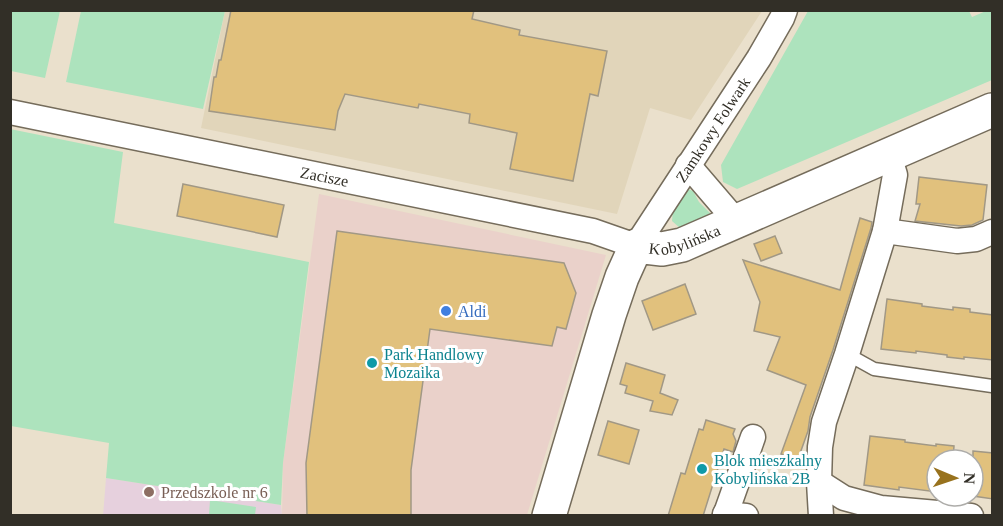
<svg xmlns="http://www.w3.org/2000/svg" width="1003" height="526" viewBox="0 0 1003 526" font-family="'Times New Roman',serif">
<rect width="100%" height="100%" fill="#eae0cc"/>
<path fill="#ead1ca" d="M319,194l287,61 -79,260 -245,1 1,-53z"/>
<path fill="#e1d5ba" d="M225,11h537l-71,109 -41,-12 -33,106 -416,-86z"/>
<path fill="#e6d0dd" d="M106,478l175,27 1,10 -179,1z"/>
<g fill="#ade3bd">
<path d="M10,11h50l-15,67 -34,-7z"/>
<path d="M81,11h144l-22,98 -137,-27z"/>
<path d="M969,11l3,6 14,-6h6v69l-255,109 -14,-7 -2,-17 87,-154z"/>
<path d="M10,129l113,23 -9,71 195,39 -26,201 -2,42 -175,-27 3,-35 -98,-17z"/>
<path d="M688,189l5,2 6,11 13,13 -32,13 -8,-7 1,-11z"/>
<path d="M210,500l46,7 -1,8h-46z"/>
</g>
<g fill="#e1c17d" stroke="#a19885" stroke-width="1.5">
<path d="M231,10h243l-2,9 48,11 -1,5 88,16 -9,45 -8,-2 -17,87 -63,-12 7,-36 -48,-10 1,-9 -51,-10 -1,4 -73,-14 -7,17 -3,19 -126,-19 5,-34h2l3,-17h2z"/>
<path d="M919,177l68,8 -4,35 -11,5 -11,1 -46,-5 5,-17h-4z"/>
<path d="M183,184l101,21 -7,32 -100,-21z"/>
<path d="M860,218l12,4 -1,6 -38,122 -23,67 -2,14 -10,28 -17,-5 25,-69 -39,-15 13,-33 -26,-6 6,-29 -17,-42 97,30z"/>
<path d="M337,231l227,32 12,30 -10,36 -9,-2 -5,19 -122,-17 -19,141v46h-104l-1,-53z"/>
<path d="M775,236l7,17 -21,8 -7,-17z"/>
<path d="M685,284l11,30 -43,16 -11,-29z"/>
<path d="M887,299l35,5v2l31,4v-3l17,2v3l23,3v45l-29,-3v2l-17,-2v-2l-31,-4v2l-35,-4z"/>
<path d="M626,363l39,12 -5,18 18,7 -6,15 -22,-4 3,-10 -28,-8 2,-7 -7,-2z"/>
<path d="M706,420l29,9 -2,5 3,7 -3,11 -9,-3 -21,67h-35l13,-43 4,1 14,-45 4,1z"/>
<path d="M608,421l31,9 -10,34 -31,-9z"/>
<path d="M870,436l35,4v2l31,4v-2l18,2 -1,14h-16v32l-38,-5v3l-35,-5z"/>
<path d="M973,451l20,2v46l-20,-3z"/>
</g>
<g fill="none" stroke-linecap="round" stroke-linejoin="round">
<g stroke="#756c5b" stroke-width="15">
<path id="lane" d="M847,354l27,15 118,17"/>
</g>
<g stroke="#756c5b" stroke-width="27">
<g id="street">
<path id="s1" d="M10,112l583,119 43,15 123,-188 23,-40 3,-8"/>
<path d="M688,165l48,56"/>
<path d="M885,231l72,10 19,-2 16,-7"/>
<path d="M819,482l25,16 37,10 90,8"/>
<path d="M725,514l21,2"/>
<path d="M725,516l28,-79"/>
<path d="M821,516l-2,-34 1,-35 4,-25 23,-68 38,-123 10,-56 -6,-20"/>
</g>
</g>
<g stroke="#756c5b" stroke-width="36">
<g id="secondary">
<path id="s2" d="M549,516l60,-201 13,-38 14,-31 26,3 20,-4 310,-135"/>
</g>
</g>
<use href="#lane" stroke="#fff" stroke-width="12"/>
<use href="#street" stroke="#fff" stroke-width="24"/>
<use href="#secondary" stroke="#fff" stroke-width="33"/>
</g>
<circle fill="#3f7fe0" stroke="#fff" stroke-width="2" cx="446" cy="311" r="6"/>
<g fill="#0f9aa8" stroke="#fff" stroke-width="2">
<circle cx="372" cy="363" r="6"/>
<circle cx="702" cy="469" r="6"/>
</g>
<circle fill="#8d6e63" stroke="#fff" stroke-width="2" cx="149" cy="492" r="6"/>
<g text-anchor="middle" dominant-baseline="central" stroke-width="6" stroke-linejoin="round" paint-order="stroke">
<g font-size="16" fill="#322f27" stroke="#fff">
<text stroke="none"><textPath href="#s1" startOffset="780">Zamkowy Folwark</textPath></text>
<text stroke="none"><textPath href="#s1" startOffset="321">Zacisze</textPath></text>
<text stroke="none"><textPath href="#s2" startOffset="334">Kobylińska</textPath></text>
</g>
<g font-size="16" fill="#366cbe" stroke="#fff" text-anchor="start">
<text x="458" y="311">Aldi</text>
</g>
<g font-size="16" fill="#0d838f" stroke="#fff" text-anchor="start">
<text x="384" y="354">Park Handlowy<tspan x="384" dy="18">Mozaika</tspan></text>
<text x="714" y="460">Blok mieszkalny<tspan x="714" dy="18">Kobylińska 2B</tspan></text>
</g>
<g font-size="16" fill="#785e54" stroke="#fff" text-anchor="start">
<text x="161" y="492">Przedszkole nr 6</text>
</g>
</g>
<rect width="1003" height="526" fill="none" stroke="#322f27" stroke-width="24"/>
<g transform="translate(955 478) rotate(92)"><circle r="28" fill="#ffffff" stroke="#adaca9" stroke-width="1.5"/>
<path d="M0-4.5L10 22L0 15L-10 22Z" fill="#98721d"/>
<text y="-9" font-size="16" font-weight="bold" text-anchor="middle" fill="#322f27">N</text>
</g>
</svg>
